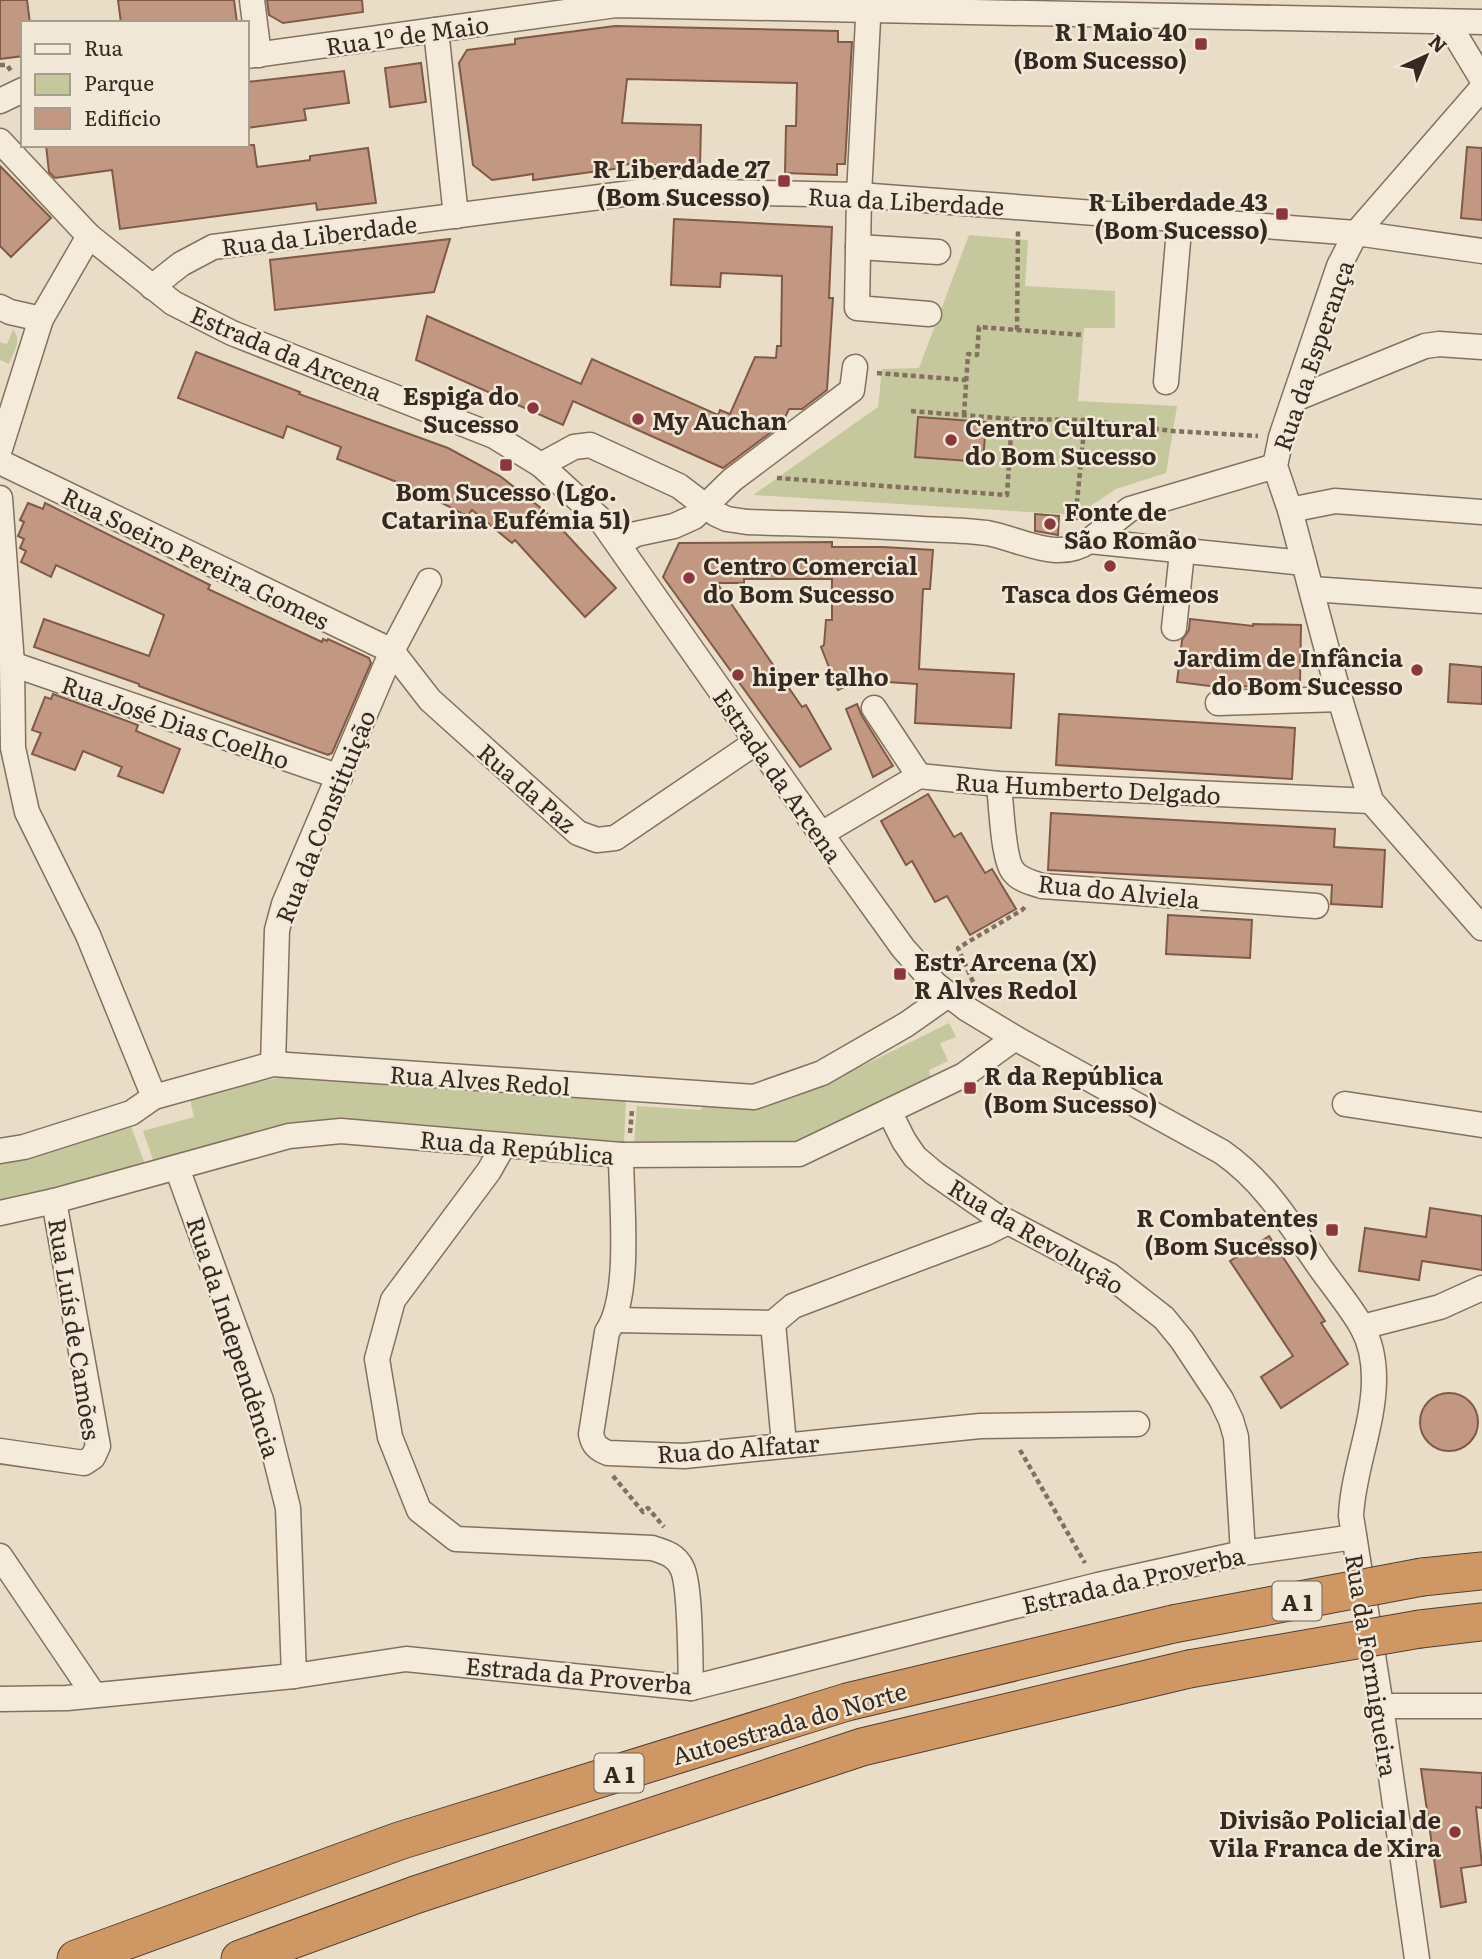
<svg xmlns="http://www.w3.org/2000/svg" width="1482" height="1959" viewBox="0 0 1482 1959" font-family="Literata,serif">
<rect width="100%" height="100%" fill="#eaddc8"/>
<g fill="#c5c79d">
<path d="M969,235l59,5 -3,46 90,5v37h-31l-6,73 99,5 -11,67 -50,16 -39,26 -324,-20 125,-88 4,-38 37,-1z"/>
<path d="M13,330c10,10 0,23 -4,34l-9,-4v-18l7,2z"/>
<path d="M949,1023l7,14 -16,6 8,18 -19,9 2,10 -139,64h-158l3,-38 64,4 4,-9 149,-40 6,6z"/>
<path d="M301,1074l325,25 -2,45 -289,-22 -180,43 -12,-34 51,-14 -3,-13v-10z"/>
<path d="M129,1121l17,46 -146,35v-47z"/>
</g>
<g fill="#c39882" stroke="#805a48" stroke-width="2">
<path d="M0,0h27l3,23h-7v33l-23,3z"/>
<path d="M118,0h116l3,23h-116z"/>
<path d="M267,0h95l1,12 -80,11 -14,-8z"/>
<path d="M615,26l223,5v11h14l-7,122h-8v11l-52,-2 1,-47h10l1,-43 -170,-4 -5,44 79,2 -1,42 -79,-3v4l-88,12v-6l-41,6 -19,-15 -14,-102 8,-13 48,-6v-5z"/>
<path d="M421,63l5,39 -36,5 -5,-39z"/>
<path d="M344,71l5,32 -45,6 2,11 -59,8v-46z"/>
<path d="M46,145h208l3,22 53,-7v-4l58,-8 8,55 -59,7 -1,-7 -196,26 -8,-59 -57,8 -6,-6z"/>
<path d="M1467,147l15,1v72l-21,-2z"/>
<path d="M0,166l51,52 -40,39 -11,-11z"/>
<path d="M674,219l158,8 -3,71h4l-6,92 -25,19h-13l-7,15 -59,44 -150,-67 -10,24 -147,-65 11,-44 154,68 11,-25 126,56 2,-5 10,4 25,-57 21,1 1,-12h4l1,-70 -61,-3 -1,14 -49,-2z"/>
<path d="M450,239l-16,53 -159,18 -5,-50z"/>
<path d="M196,352l104,40 -1,2 149,54 52,28 46,36 70,76 -31,29 -70,-77 -3,3 -40,-33 -5,6 -52,-27 -78,-30 4,-12 -54,-21 -4,12 -105,-40z"/>
<path d="M918,417l68,5 -3,40 -68,-5z"/>
<path d="M28,503l15,6 2,-6 165,82 -2,4 114,53 1,-3 4,2 1,-2 41,19 2,5 -39,90 -4,2 -83,-30 -106,-39v-2l-105,-37 10,-28 105,37 15,-41 -108,-50 -5,12 -30,-15 5,-11 -6,-3 4,-9 -6,-3 6,-14 -4,-2z"/>
<path d="M1035,514l24,2 -1,19 -23,-4z"/>
<path d="M832,542v5h51l50,3 -3,39h-7l-4,80 95,5 -3,54 -96,-5 2,-39 -60,-4 -19,10 -17,-43 3,-2 2,-25h6v-41h-88v4h-27l85,124 4,-2 25,44 -31,18 -137,-190 16,-34z"/>
<path d="M1190,619l63,7v-2l48,1 -1,60 -82,2 -41,-5 5,-42 7,-10z"/>
<path d="M1450,664l32,3v37l-34,-2z"/>
<path d="M53,694l85,31 -2,6 44,18 -17,44 -45,-17 4,-9 -39,-16 -8,19 -43,-16 9,-21 -9,-3 13,-33 6,2z"/>
<path d="M857,704l5,12 31,50 -20,11 -27,-68z"/>
<path d="M1059,714l236,14 -3,51 -236,-14z"/>
<path d="M928,794l26,43 7,-4 24,40 7,-4 24,40 -46,26 -23,-39 -12,6 -23,-41 -6,4 -25,-44z"/>
<path d="M1051,813l284,16 -1,18 51,3 -3,57 -51,-3 1,-19 -284,-15z"/>
<path d="M1168,915l84,5 -2,38 -84,-4z"/>
<path d="M1430,1208l52,8v54l-60,-9 -3,19 -60,-9 6,-43 61,9z"/>
<path d="M1269,1236l56,85 -4,2 27,41 -67,44 -20,-31 32,-21 -63,-95z"/>
<circle cx="1449" cy="1422" r="29"/>
<path d="M1421,1769l61,4v35l-6,-1 6,58 -21,3 5,34 -25,5z"/>
</g>
<g fill="none" stroke-linecap="round" stroke-linejoin="round">
<g stroke="#84705f" stroke-width="27">
<g id="minor">
<path d="M252,0l7,55"/>
<path d="M869,0l-10,195 -2,113 72,6"/>
<path d="M1448,23l34,56"/>
<path d="M436,30l20,186"/>
<path d="M247,56l369,-51 866,17"/>
<path d="M1482,88l-126,145 -17,33 -58,171 -6,29 15,44 50,189 31,102 111,127"/>
<path d="M0,101l23,-11"/>
<path d="M0,141l89,95 84,67 59,30 262,103 47,29 59,54 221,315 82,114 32,36 32,25 48,29 207,114c43,30 68,72 97,114 14,20 31,40 43,61 9,16 12,34 12,52 0,46 -21,91 -23,137l30,190 36,253"/>
<path d="M858,247l80,5"/>
<path d="M152,287l29,-23 32,-17 426,-55 27,-1 193,4 497,38 126,18"/>
<path d="M0,307l10,5 31,7"/>
<path d="M1166,382l14,-164"/>
<path d="M1295,399l130,-53 14,-2 43,3"/>
<path d="M0,449l41,-130 48,-83"/>
<path d="M0,462l392,189 38,49 148,133 19,7 18,-2 140,-95"/>
<path d="M541,465l33,-18 16,-2 89,41 37,28 11,5 20,3c59,2 117,3 176,7 21,1 43,1 64,4 33,6 71,30 102,8l215,22"/>
<path d="M0,498l12,166 1,84 14,64 61,123 66,162"/>
<path d="M1290,510l45,-9 147,11"/>
<path d="M1089,541l41,-32 145,-43"/>
<path d="M619,544l17,-10 38,-8 20,-9 38,-37 120,-90 3,-23"/>
<path d="M1312,589l170,12"/>
<path d="M1174,628l8,-76"/>
<path d="M12,664l328,113"/>
<path d="M1218,703l122,-4"/>
<path d="M874,708l45,68"/>
<path d="M999,784c2,18 4,75 14,87 6,9 20,12 29,15l274,20"/>
<path d="M821,834l98,-58 80,8 372,17"/>
<path d="M273,1064l4,-134 7,-26 108,-253 37,-70"/>
<path d="M1345,1104l137,21"/>
<path d="M889,1111l15,30 11,16 19,16 59,41 116,61 55,43 18,22 39,59 10,21 5,17 7,116"/>
<path d="M503,1146l-14,25 -96,129 -16,59 13,78 29,73 37,29 196,9c13,4 24,7 30,20 9,18 8,95 9,120"/>
<path d="M0,1151l24,-4 107,-34 23,-16 119,-33 481,33 68,-24 85,-49 41,-29"/>
<path d="M621,1155c0,46 11,140 -14,177l-16,102c2,11 7,15 17,19l76,3 296,-30 157,-2"/>
<path d="M177,1168l84,232 27,108 6,168"/>
<path d="M0,1213l54,-12 235,-65 52,-5 280,24 178,-1 165,-79 51,-37"/>
<path d="M614,1320l159,3 20,-17 193,-73 22,-11"/>
<path d="M773,1323l11,121"/>
<path d="M1362,1327l78,-20 42,-19"/>
<path d="M0,1451l84,12 9,-6 5,-11 -44,-245"/>
<path d="M0,1556l94,139"/>
<path d="M0,1699l67,-1 227,-22 112,-17 285,29 407,-103 145,-32 111,-16"/>
<path d="M1381,1706h101"/>
</g>
</g>
<g stroke="#523f33" stroke-width="39">
<g id="highway">
<path d="M1422,1577l60,-6"/>
<path d="M1420,1629l62,-7"/>
<path d="M76,1959l323,-118 448,-139 326,-78"/>
<path d="M240,1959l175,-64 447,-148 327,-78"/>
</g>
</g>
<g stroke="#84705f" stroke-width="4.5" stroke-dasharray="5 3.5" stroke-linecap="butt">
<path d="M0,65h7l4,6"/>
<path d="M1017,330l1,-100"/>
<path d="M877,373l89,7"/>
<path d="M911,411l101,8 73,1"/>
<path d="M964,415l4,-61 9,1 2,-28 104,8"/>
<path d="M777,478l230,17 5,-76"/>
<path d="M1078,520l-2,-8 9,-92 88,11 85,5"/>
<path d="M973,982l-15,-34 64,-38 4,-4"/>
<path d="M630,1133l2,-23"/>
<path d="M1020,1450l65,113"/>
<path d="M613,1476l30,36 5,-4 16,19"/>
</g>
<use href="#minor" stroke="#f5ebdb" stroke-width="24"/>
<use href="#highway" stroke="#ce9763" stroke-width="37"/>
<g stroke="#523f33" stroke-width="39" stroke-linecap="butt">
<g id="highway-bridge">
<path d="M1173,1624l249,-47"/>
<path d="M1189,1669l231,-40"/>
</g>
</g>
<use href="#highway-bridge" stroke="#ce9763" stroke-width="37"/>
</g>
<g fill="#8c363d" stroke="#f2e8d7" stroke-width="2.5">
<rect x="1194" y="37" width="14" height="14" rx="3.5"/>
<rect x="777" y="174" width="14" height="14" rx="3.5"/>
<rect x="1275" y="207" width="14" height="14" rx="3.5"/>
<circle cx="533" cy="408" r="7"/>
<circle cx="638" cy="419" r="7"/>
<circle cx="951" cy="440" r="7"/>
<rect x="499" y="458" width="14" height="14" rx="3.5"/>
<circle cx="1050" cy="524" r="7"/>
<circle cx="1110" cy="566" r="7"/>
<circle cx="689" cy="578" r="7"/>
<circle cx="1417" cy="670" r="7"/>
<circle cx="738" cy="675" r="7"/>
<rect x="893" y="967" width="14" height="14" rx="3.5"/>
<rect x="963" y="1081" width="14" height="14" rx="3.5"/>
<rect x="1325" y="1223" width="14" height="14" rx="3.5"/>
<circle cx="1455" cy="1832" r="7"/>
</g>
<g text-anchor="middle" dominant-baseline="central" stroke-width="5" stroke-linejoin="round" paint-order="stroke">
<g fill="#f2e8d7" stroke="#6e6258" stroke-width="2">
<rect x="1272.5" y="1581.5" width="49" height="39" rx="5"/>
<rect x="594.5" y="1753.5" width="49" height="39" rx="5"/>
</g>
<g font-size="23" font-weight="bold" fill="#362921">
<text x="1297" y="1601">A 1</text>
<text x="619" y="1773">A 1</text>
</g>
<g font-size="24" font-weight="bold" fill="#362921" stroke="#f2e8d7" text-anchor="end">
<text x="1187" y="30">R 1 Maio 40<tspan x="1187" dy="28">(Bom Sucesso)</tspan></text>
<text x="770" y="167">R Liberdade 27<tspan x="770" dy="28">(Bom Sucesso)</tspan></text>
<text x="1268" y="200">R Liberdade 43<tspan x="1268" dy="28">(Bom Sucesso)</tspan></text>
<text x="519" y="394">Espiga do<tspan x="519" dy="28">Sucesso</tspan></text>
<text x="652" y="419" text-anchor="start">My Auchan</text>
<text x="965" y="426" text-anchor="start">Centro Cultural<tspan x="965" dy="28">do Bom Sucesso</tspan></text>
<text x="506" y="490" text-anchor="middle">Bom Sucesso (Lgo.<tspan x="506" dy="28">Catarina Eufémia 51)</tspan></text>
<text x="1064" y="510" text-anchor="start">Fonte de<tspan x="1064" dy="28">São Romão</tspan></text>
<text x="703" y="564" text-anchor="start">Centro Comercial<tspan x="703" dy="28">do Bom Sucesso</tspan></text>
<text x="1110" y="592" text-anchor="middle">Tasca dos Gémeos</text>
<text x="1403" y="656">Jardim de Infância<tspan x="1403" dy="28">do Bom Sucesso</tspan></text>
<text x="752" y="675" text-anchor="start">hiper talho</text>
<text x="914" y="960" text-anchor="start">Estr Arcena (X)<tspan x="914" dy="28">R Alves Redol</tspan></text>
<text x="984" y="1074" text-anchor="start">R da República<tspan x="984" dy="28">(Bom Sucesso)</tspan></text>
<text x="1318" y="1216">R Combatentes<tspan x="1318" dy="28">(Bom Sucesso)</tspan></text>
<text x="1441" y="1818">Divisão Policial de<tspan x="1441" dy="28">Vila Franca de Xira</tspan></text>
</g>
<g font-size="24" fill="#362921" stroke="#f2e8d7">
<text transform="translate(407 34) rotate(-8)">Rua 1º de Maio</text>
<text transform="translate(906 200) rotate(3)">Rua da Liberdade</text>
<text transform="translate(319 234) rotate(-7)">Rua da Liberdade</text>
<text transform="translate(287 352) rotate(23)">Estrada da Arcena</text>
<text transform="translate(1312 355) rotate(-71)">Rua da Esperança</text>
<text transform="translate(196 557) rotate(26)">Rua Soeiro Pereira Gomes</text>
<text transform="translate(176 721) rotate(19)">Rua José Dias Coelho</text>
<text transform="translate(779 775) rotate(55)">Estrada da Arcena</text>
<text transform="translate(528 787) rotate(41)">Rua da Paz</text>
<text transform="translate(1088 787) rotate(3)">Rua Humberto Delgado</text>
<text transform="translate(324 816) rotate(-68)">Rua da Constituição</text>
<text transform="translate(1119 890) rotate(6)">Rua do Alviela</text>
<text transform="translate(480 1079) rotate(4)">Rua Alves Redol</text>
<text transform="translate(517 1146) rotate(5)">Rua da República</text>
<text transform="translate(1037 1235) rotate(31)">Rua da Revolução</text>
<text transform="translate(76 1329) rotate(81)">Rua Luís de Camões</text>
<text transform="translate(235 1337) rotate(72)">Rua da Independência</text>
<text transform="translate(738 1447) rotate(-4)">Rua do Alfatar</text>
<text transform="translate(1133 1579) rotate(-13)">Estrada da Proverba</text>
<text transform="translate(1373 1665) rotate(81)">Rua da Formigueira</text>
<text transform="translate(579 1674) rotate(5)">Estrada da Proverba</text>
<text transform="translate(789 1722) rotate(-16)">Autoestrada do Norte</text>
</g>
</g>
<rect x="21" y="21" width="228" height="126" fill="#f2e8d7" stroke="#a79c8e" stroke-width="2"/>
<rect x="35" y="44" width="35" height="10" fill="#f5ebdb" stroke="#a79c8e" stroke-width="2"/>
<text x="84" y="56" font-size="21" fill="#362921">Rua</text>
<rect x="35" y="74" width="35" height="21" fill="#c5c79d" stroke="#a79c8e" stroke-width="2"/>
<text x="84" y="91" font-size="21" fill="#362921">Parque</text>
<rect x="35" y="108" width="35" height="21" fill="#c39882" stroke="#a79c8e" stroke-width="2"/>
<text x="84" y="126" font-size="21" fill="#362921">Edifício</text>
<g transform="translate(1426 56) rotate(44)" stroke="#f2e8d7" stroke-width="5" paint-order="stroke">
<path d="M0-5L12 26L0 18L-12 26Z" fill="#362921"/>
<text y="-10" font-size="19" font-weight="bold" text-anchor="middle" fill="#362921">N</text>
</g>
</svg>
